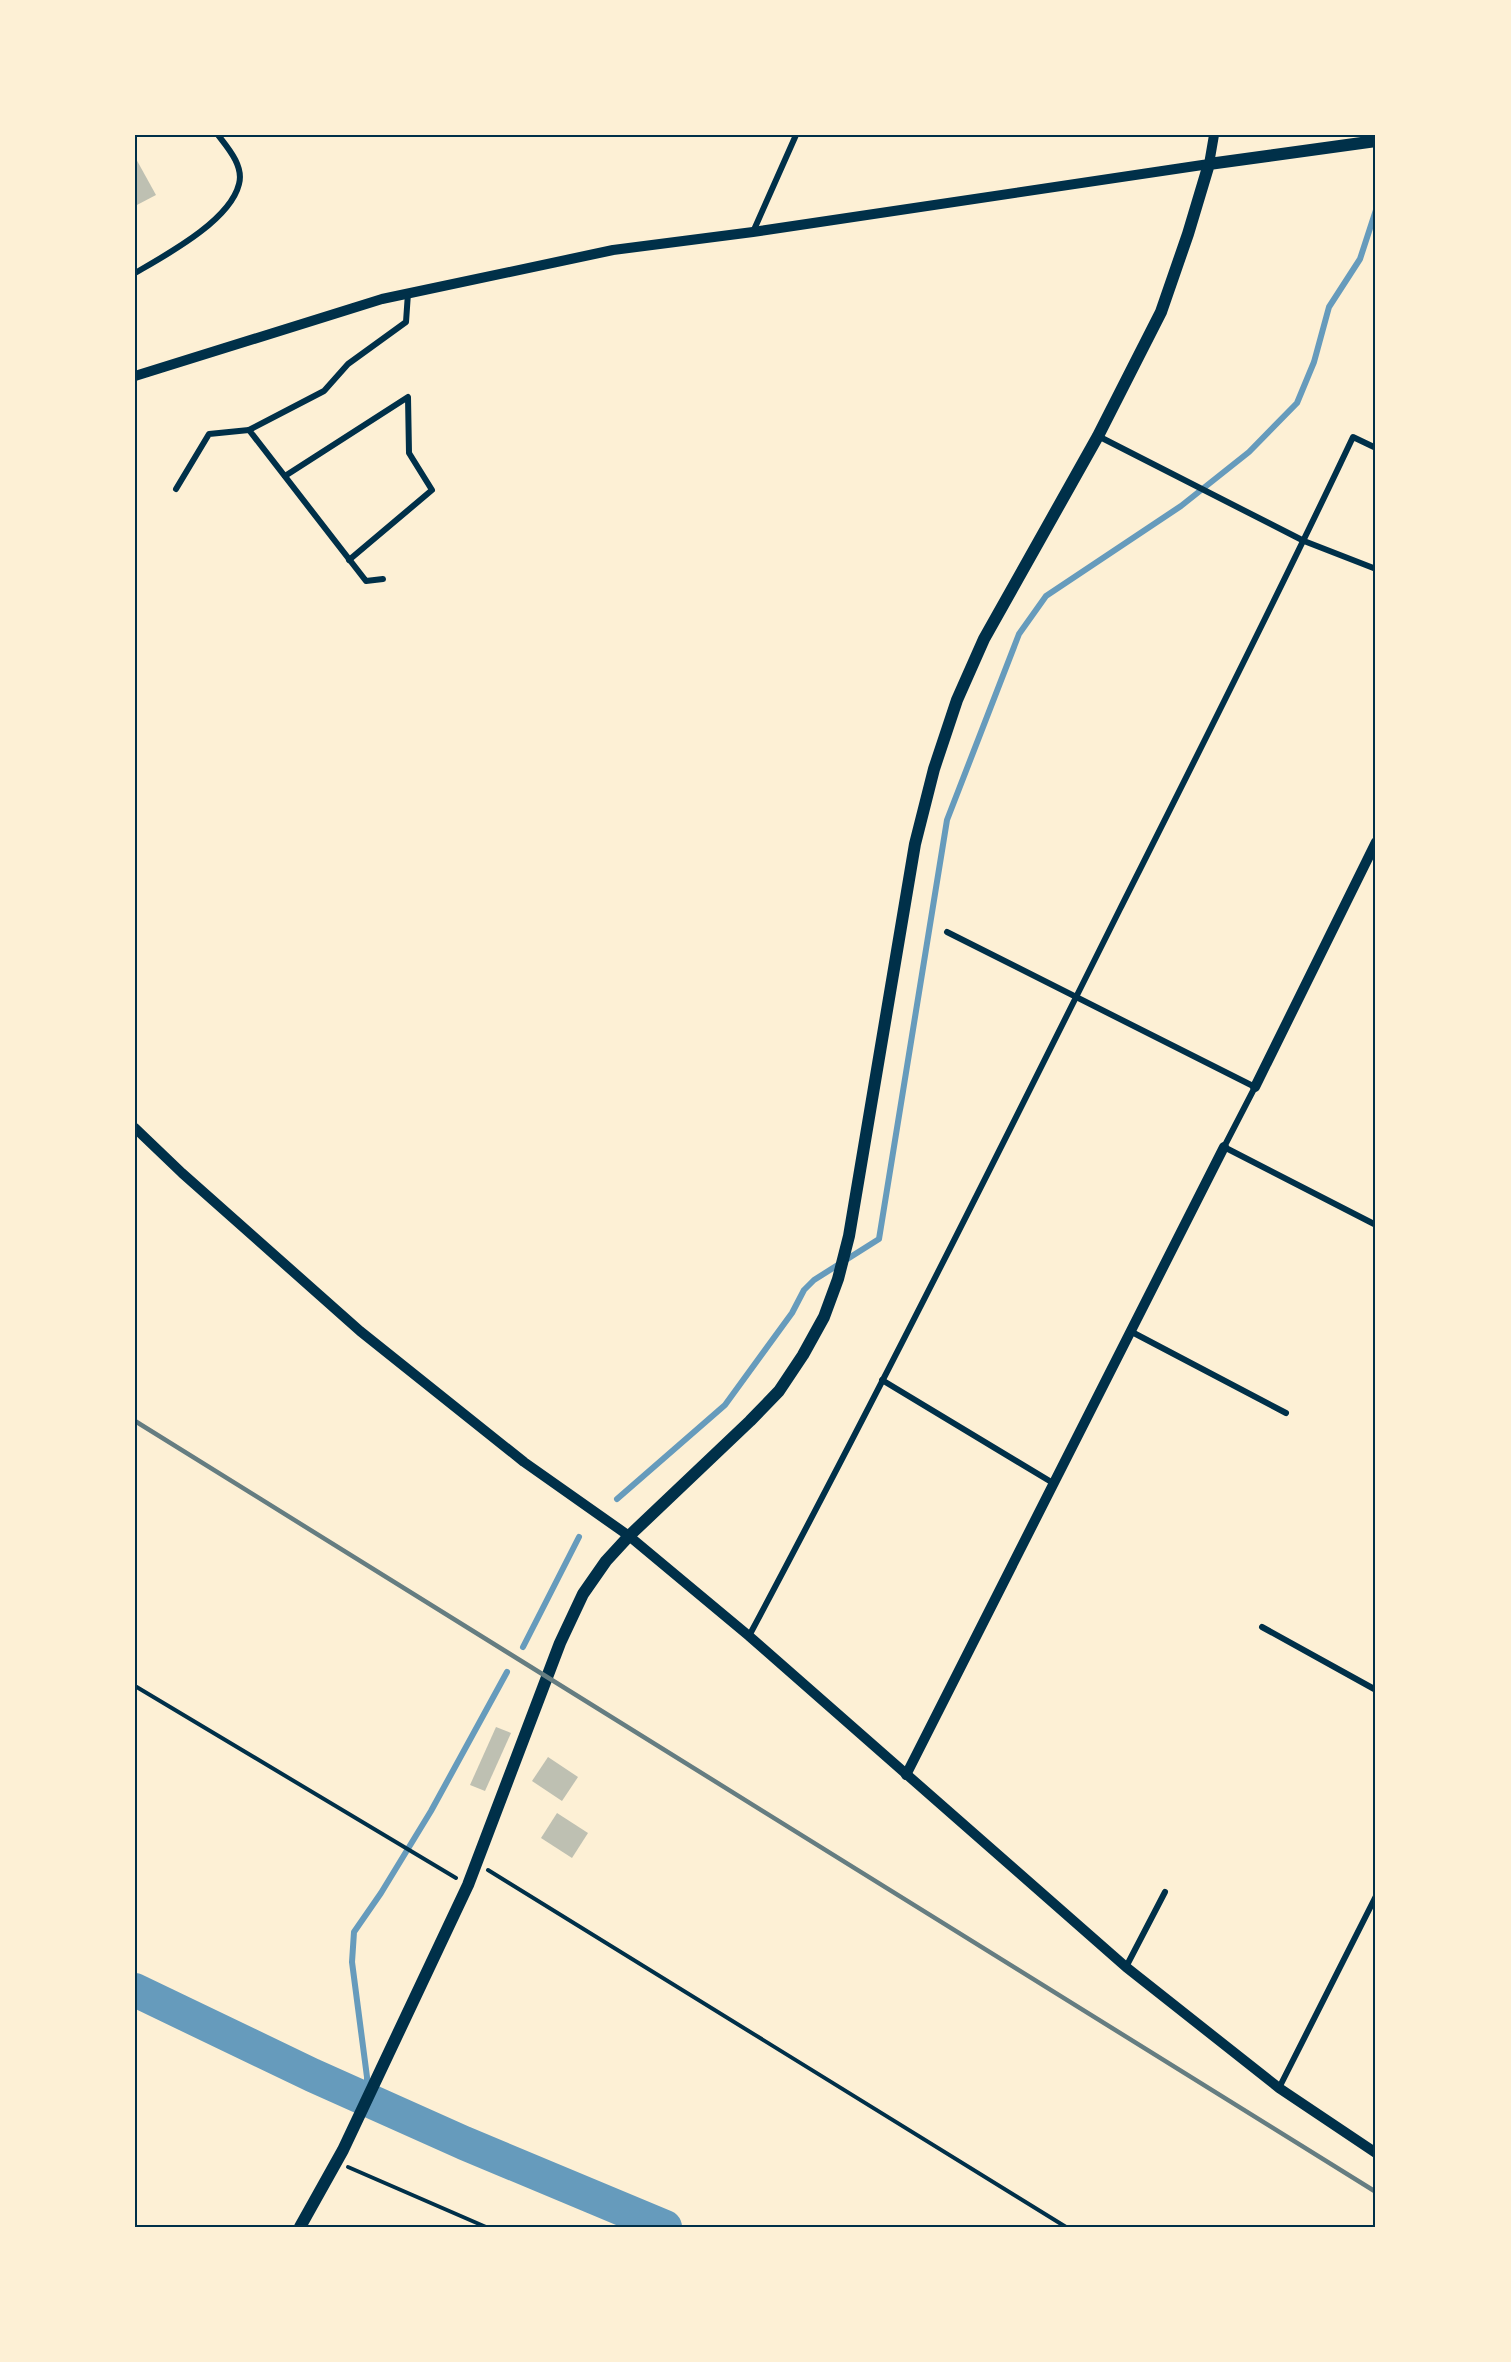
<svg xmlns="http://www.w3.org/2000/svg" width="1511" height="2362" viewBox="0 0 1511 2362" font-family="Manrope,sans-serif">
<rect width="100%" height="100%" fill="#fdf0d5"/>
<g fill="none" stroke-linecap="round" stroke-linejoin="round">
<g stroke="#669bbc" stroke-width="6">
<path d="M617,1499l108,-94 67,-92 12,-23 10,-10 65,-41 68,-419 72,-186 27,-38 135,-90 68,-54 48,-49 17,-41 15,-55 31,-48 16,-49"/>
<path d="M523,1647l56,-110"/>
<path d="M367,2093v-16l-15,-115 2,-30 27,-39 50,-82 76,-139"/>
</g>
<path stroke="#669bbc" stroke-width="34" d="M135,1990l177,85 152,68 201,84"/>
</g>
<g fill="#bec0b2">
<path d="M135,157l21,38 -21,11z"/>
<path d="M496,1727l15,6 -26,58 -15,-6z"/>
<path d="M548,1757l30,20 -16,24 -30,-20z"/>
<path d="M557,1813l31,20 -16,25 -31,-20z"/>
</g>
<g fill="none" stroke-linecap="round" stroke-linejoin="round">
<g stroke="#003049" stroke-width="4">
<path d="M135,1686l321,192"/>
<path d="M488,1870l578,357"/>
<path d="M348,2167l138,60"/>
</g>
<g stroke="#003049" stroke-width="6">
<path d="M753,232l43,-97"/>
<path d="M135,273c31,-18 95,-52 104,-89 5,-18 -11,-36 -21,-49"/>
<path d="M1098,436l206,105 72,28"/>
<path d="M285,476l123,-79 1,56 23,37 -83,70"/>
<path d="M176,489l33,-55 40,-4"/>
<path d="M383,579l-17,2 -117,-151 75,-39 24,-27 58,-42 2,-29"/>
<path d="M947,932l308,155 -31,60 152,78"/>
<path d="M1130,1331l156,82"/>
<path d="M882,1380l171,103"/>
<path d="M1262,1627l114,63"/>
<path d="M749,1636c128,-240 250,-484 371,-727 79,-157 158,-313 233,-472l23,11"/>
<path d="M1126,1967l39,-75"/>
<path d="M1279,2088l97,-192"/>
</g>
<g stroke="#003049" stroke-width="10">
<path d="M135,376l247,-77 231,-49 140,-18 456,-68 5,-29"/>
<path d="M1255,1087l121,-245"/>
<path d="M135,1128l47,45 178,158 164,131 105,74 120,100 377,331 153,121 97,65"/>
<path d="M906,1775l318,-628"/>
</g>
<path stroke="#003049" stroke-width="12" d="M300,2227l43,-77 125,-265 92,-242 23,-49 23,-33 23,-25 121,-115 29,-30 24,-36 21,-38 14,-38 11,-43 66,-392 19,-75 23,-69 27,-61 114,-203 63,-124 27,-78 21,-70 167,-23"/>
<path stroke="#657d81" stroke-width="4.5" d="M135,1421l1241,771"/>
</g>
<rect width="1511" height="2362" fill="none" stroke="#fdf0d5" stroke-width="273"/>
<rect x="136" y="136" width="1238" height="2090" fill="none" stroke="#003049" stroke-width="2"/>
</svg>
